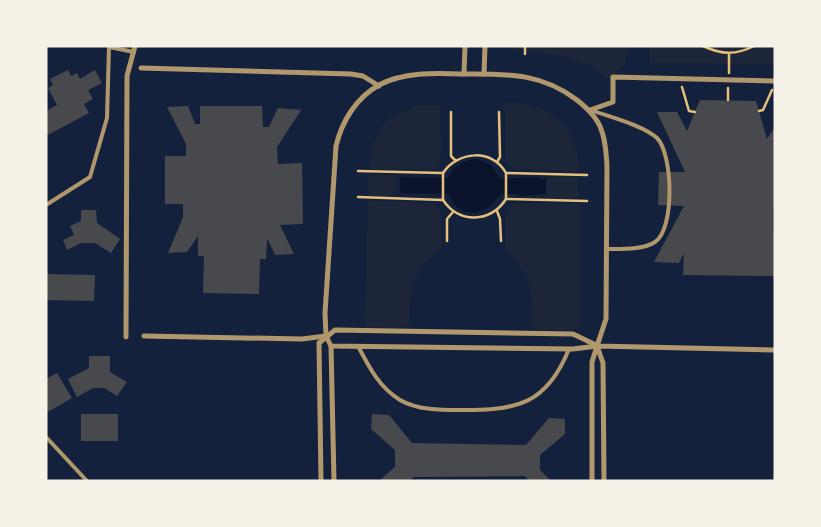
<svg xmlns="http://www.w3.org/2000/svg" width="821" height="527" viewBox="0 0 821 527" font-family="'PT Serif',serif">
<rect width="100%" height="100%" fill="#14213d"/>
<g fill="#1d2539">
<path d="M509,46h119l-3,18 -17,15c-27,-25 -62,-25 -97,-30z"/>
<path d="M638,46h137v18l-125,-1 -1,-16z"/>
<path d="M505,102c45,2 73,22 74,69l-64,-1 -9,-8z"/>
<path d="M425,105l15,1 1,55 -7,9 -64,-1c1,-38 16,-58 55,-64z"/>
<rect x="369" y="175" width="26" height="21"/>
<path d="M547,177h31v21l-31,1z"/>
<path d="M367,201l67,2 7,8 1,37c-31,24 -33,41 -32,78l-5,2 -40,-1z"/>
<path d="M513,203l66,1v126h-43l-4,-4c0,-34 0,-51 -26,-75v-39z"/>
</g>
<path fill="#0b132b" d="M476,159l15,6 9,14 39,-2v2h7v15l-26,2v-2h-19c-16,22 -39,28 -53,0l-48,-1v-16l48,1c6,-12 15,-18 28,-19z"/>
<g fill="#48494c">
<path d="M68,70l3,6 6,-3 3,6 15,-9 7,13 -14,7 5,9 -9,5 5,9 -43,23v-25l11,-6 -9,-17 5,-3 -3,-6z"/>
<path d="M700,100l56,1 11,38 8,-12v83h-2l2,66 -92,-1 1,-22 -5,10 -25,-1 30,-56 -26,-1 1,-33h26l-28,-60h20l10,19z"/>
<path d="M188,106l7,18h5v-18h62l1,21h6l9,-19 23,2 -24,37 1,17 24,-1 1,61 -23,1 14,29 -19,1 -8,-17 -1,21h-6l-1,35 -56,-1 1,-37h-6v-20l-11,16 -19,1 15,-36v-13h-18v-48h21v-12l-19,-37z"/>
<path d="M81,210h15l1,13 23,16 -9,14 -16,-10h-14l-14,7 -4,-10 11,-5 -4,-9 11,-5z"/>
<path d="M46,274l49,1 -1,26 -48,-1z"/>
<path d="M89,356h21v16l17,10 -10,14 -13,-8h-11l-16,9 -9,-18 21,-11z"/>
<path d="M57,373l15,25 -26,15v-34z"/>
<rect x="81" y="414" width="37" height="27"/>
<path d="M372,414l17,1 23,28 114,2 23,-27 16,1v15l-25,21v15l11,11h-22l-4,-5 -111,1 -4,4h-31l16,-14v-17l-24,-21z"/>
</g>
<g fill="none" stroke-linecap="round" stroke-linejoin="round">
<g stroke="#e5c07b" stroke-width="2.5">
<path d="M703,46c19,9 33,9 51,0"/>
<path d="M525,54v-8"/>
<path d="M729,73v-19"/>
<path d="M682,87l7,24 6,1"/>
<path d="M728,100v-12"/>
<path d="M759,111l4,-1 9,-20"/>
<path d="M451,112v44l4,4"/>
<path d="M497,162l3,-5 -1,-45"/>
<path d="M358,171l85,2c15,-22 49,-25 63,0l81,2"/>
<path d="M506,173v26"/>
<path d="M358,197l85,3c16,24 48,23 63,-1l81,2"/>
<path d="M443,200v-27"/>
<path d="M497,211l3,8 1,22"/>
<path d="M447,241v-22l6,-7"/>
</g>
<g stroke="#b1986c" stroke-width="4">
<path d="M591,110c18,7 52,15 66,28 16,16 18,91 -2,104 -12,8 -34,7 -48,7"/>
<path d="M46,205l44,-28 17,-59 2,-71 25,5"/>
<path d="M358,346c11,21 21,41 42,54 17,10 41,10 60,10 56,0 86,-4 109,-61"/>
<path d="M46,437l41,44"/>
</g>
<g stroke="#b1986c" stroke-width="5">
<path d="M141,68l210,6 12,2 16,10"/>
<path d="M464,74l1,-28"/>
<path d="M484,74l1,-28"/>
<path d="M590,110l23,-8v-25l162,4"/>
<path d="M144,336l158,3 24,-3"/>
<path d="M126,337l1,-261 8,-30"/>
<path d="M331,346l3,135"/>
<path d="M321,481l-2,-138 16,-13 238,4 23,11"/>
<path d="M592,481v-119l5,-16"/>
<path d="M604,481l-1,-118 -6,-17 9,-27 1,-153c-1,-13 -1,-25 -6,-37 -4,-12 -14,-21 -24,-29 -37,-28 -71,-26 -116,-26 -26,-1 -58,-2 -82,11 -23,13 -37,36 -43,61l-11,167 1,23 5,10 242,3 24,-3 178,4"/>
</g>
</g>
<rect width="821" height="527" fill="none" stroke="#f6f1e7" stroke-width="95"/>
</svg>
